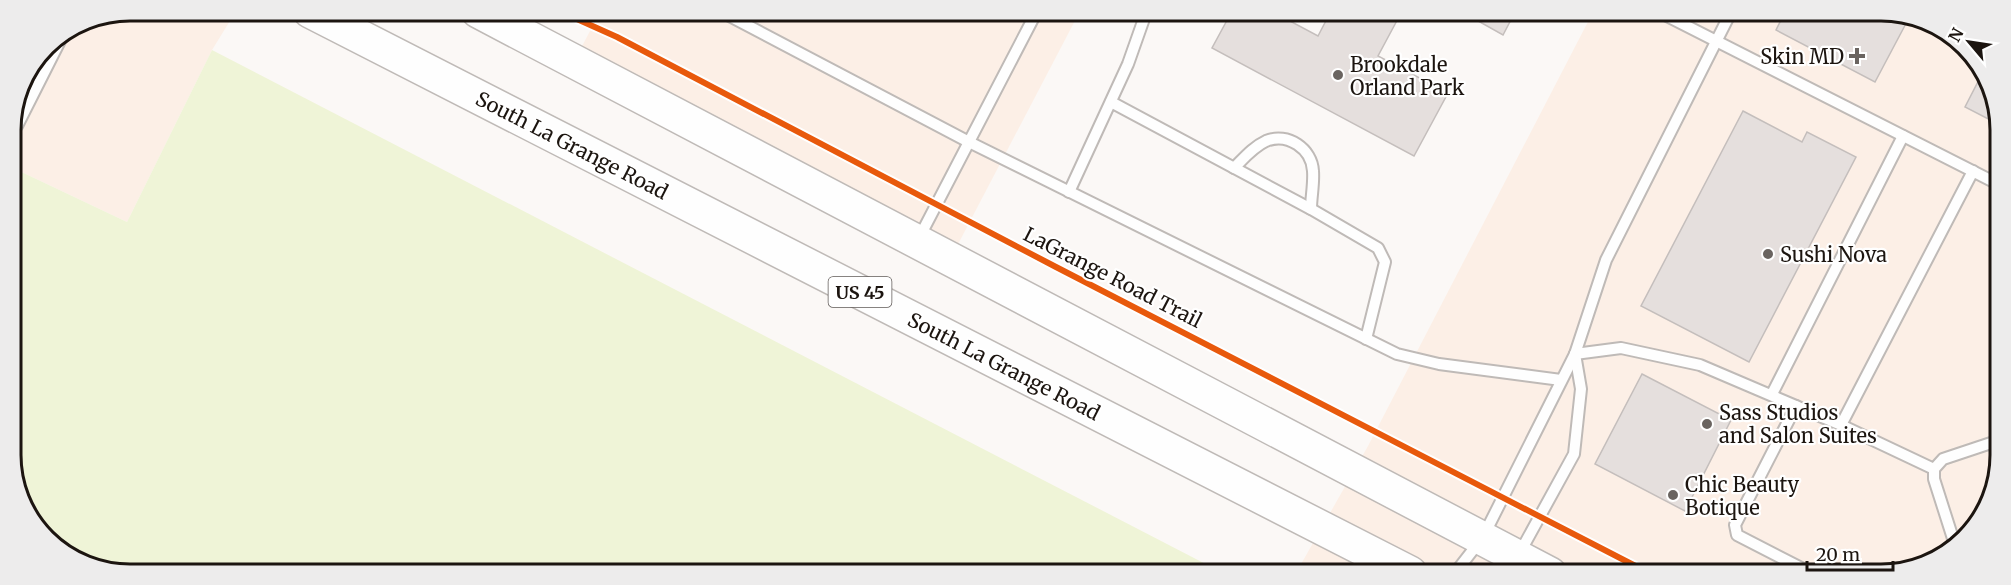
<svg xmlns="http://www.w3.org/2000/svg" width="2011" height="585" viewBox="0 0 2011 585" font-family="Merriweather,serif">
<rect width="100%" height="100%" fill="#fbf8f6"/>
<g fill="#fcefe6">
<path d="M130,11h106l-24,39 -85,172 -116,-55v-45l9,-38 26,-39 38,-26z"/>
<path d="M600,12l479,1 -124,237 -375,-200z"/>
<path d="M1592,14h320l59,37 27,56 -1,379 -43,64 -65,24 -593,-1 72,-127z"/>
</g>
<path fill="#eff4d7" d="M212,50l1011,523 -1124,-2 -54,-32 -32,-61 -2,-311 116,55z"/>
<g fill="#e5dfdd" stroke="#c4bebc" stroke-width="1.5">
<path d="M821,12h20l-4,8z"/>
<path d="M1231,13h44l43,23 12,-23h71l-23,43 70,37 -34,63 -202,-108z"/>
<path d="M1464,13l50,1 -11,21z"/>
<path d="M1784,14h127l-36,68 -99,-52z"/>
<path d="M1982,74l16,33v17l-33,-17z"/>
<path d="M1743,111l59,31 5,-10 49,25 -107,205 -108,-56z"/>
<path d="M1642,374l89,46 -46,91 -90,-47z"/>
</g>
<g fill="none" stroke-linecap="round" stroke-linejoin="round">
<g stroke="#bfbab7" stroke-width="14">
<g id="service">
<path d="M722,12l247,130 428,212 42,10 122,16"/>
<path d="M1663,14l335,170"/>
<path d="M1111,102l200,107 67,39 7,14 -19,77"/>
<path d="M11,123l6,3 47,-93"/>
<path d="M1234,168c10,-10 19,-21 32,-27 22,-9 46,8 47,30 1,13 -2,26 -2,38"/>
<path d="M1069,192l59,-128 18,-51"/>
<path d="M919,238l117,-225"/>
<path d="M1575,354l46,-6 79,17 96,41 -61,119 2,10 76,39"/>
<path d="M1772,394l131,-258"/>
<path d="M1796,406l45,19 93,44"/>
<path d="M1841,425l132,-254"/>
<path d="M1956,548l-22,-69v-10l9,-10 54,-18"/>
<path d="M1455,573l28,-36 92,-183 31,-94 124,-246"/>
<path d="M1511,573l7,-17 56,-102 7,-65 -6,-35"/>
</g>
</g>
<g stroke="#bfbab7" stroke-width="36">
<g id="trunk">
<path d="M310,11l1100,562"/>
<path d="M478,11l1072,563"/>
</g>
</g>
<use href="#service" stroke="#fefefe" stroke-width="10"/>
<use href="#trunk" stroke="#fefefe" stroke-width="33"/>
<g stroke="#fff" stroke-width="10">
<path id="cycleway" d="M559,11l58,26 439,230 595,307"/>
</g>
<use href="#cycleway" stroke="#e8590c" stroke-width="6"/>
</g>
<g fill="#6a6460" stroke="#fff" stroke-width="2">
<path d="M1854 47h6v6h6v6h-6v6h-6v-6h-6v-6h6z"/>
<circle cx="1338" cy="75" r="6"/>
<circle cx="1768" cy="254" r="6"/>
<circle cx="1707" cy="424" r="6"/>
<circle cx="1673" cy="495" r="6"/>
</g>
<g text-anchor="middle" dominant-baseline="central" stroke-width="4.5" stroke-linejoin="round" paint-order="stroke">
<rect fill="#fff" stroke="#605b58" stroke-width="1.5" x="828.5" y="277" width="63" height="30" rx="4.5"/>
<g font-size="18" font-weight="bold" fill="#1c1510">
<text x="860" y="292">US 45</text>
</g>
<g font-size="20" fill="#1c1510" stroke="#fff" text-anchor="start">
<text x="1844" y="56" text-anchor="end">Skin MD</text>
<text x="1350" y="64">Brookdale<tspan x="1350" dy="23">Orland Park</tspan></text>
<text x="1780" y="254">Sushi Nova</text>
<text x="1719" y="412">Sass Studios<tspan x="1719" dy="23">and Salon Suites</tspan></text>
<text x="1685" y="484">Chic Beauty<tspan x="1685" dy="23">Botique</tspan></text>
</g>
<g font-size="20" fill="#1c1510" stroke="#fff">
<text transform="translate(572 145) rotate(27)">South La Grange Road</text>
<text transform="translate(1113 277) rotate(27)">LaGrange Road Trail</text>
<text transform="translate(1004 366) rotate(27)">South La Grange Road</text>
</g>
</g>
<path d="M0 0H2011V585H0ZM130 21H1881A109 109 0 0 1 1990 130V455A109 109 0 0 1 1881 564H130A109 109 0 0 1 21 455V130A109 109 0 0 1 130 21Z" fill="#edecec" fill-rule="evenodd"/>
<path fill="none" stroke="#1c1510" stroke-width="3" d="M130 21H1881A109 109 0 0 1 1990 130V455A109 109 0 0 1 1881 564H130A109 109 0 0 1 21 455V130A109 109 0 0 1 130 21Z"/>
<g transform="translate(1969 42) rotate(299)" stroke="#ffffff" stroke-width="4.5" paint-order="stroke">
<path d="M0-4.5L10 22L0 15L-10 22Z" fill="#1c1510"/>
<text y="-9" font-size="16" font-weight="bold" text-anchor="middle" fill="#1c1510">N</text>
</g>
<path d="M1807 561v9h86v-9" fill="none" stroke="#1c1510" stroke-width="3"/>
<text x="1816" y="561" font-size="18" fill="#1c1510" stroke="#ffffff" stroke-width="4.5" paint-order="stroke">20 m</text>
</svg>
